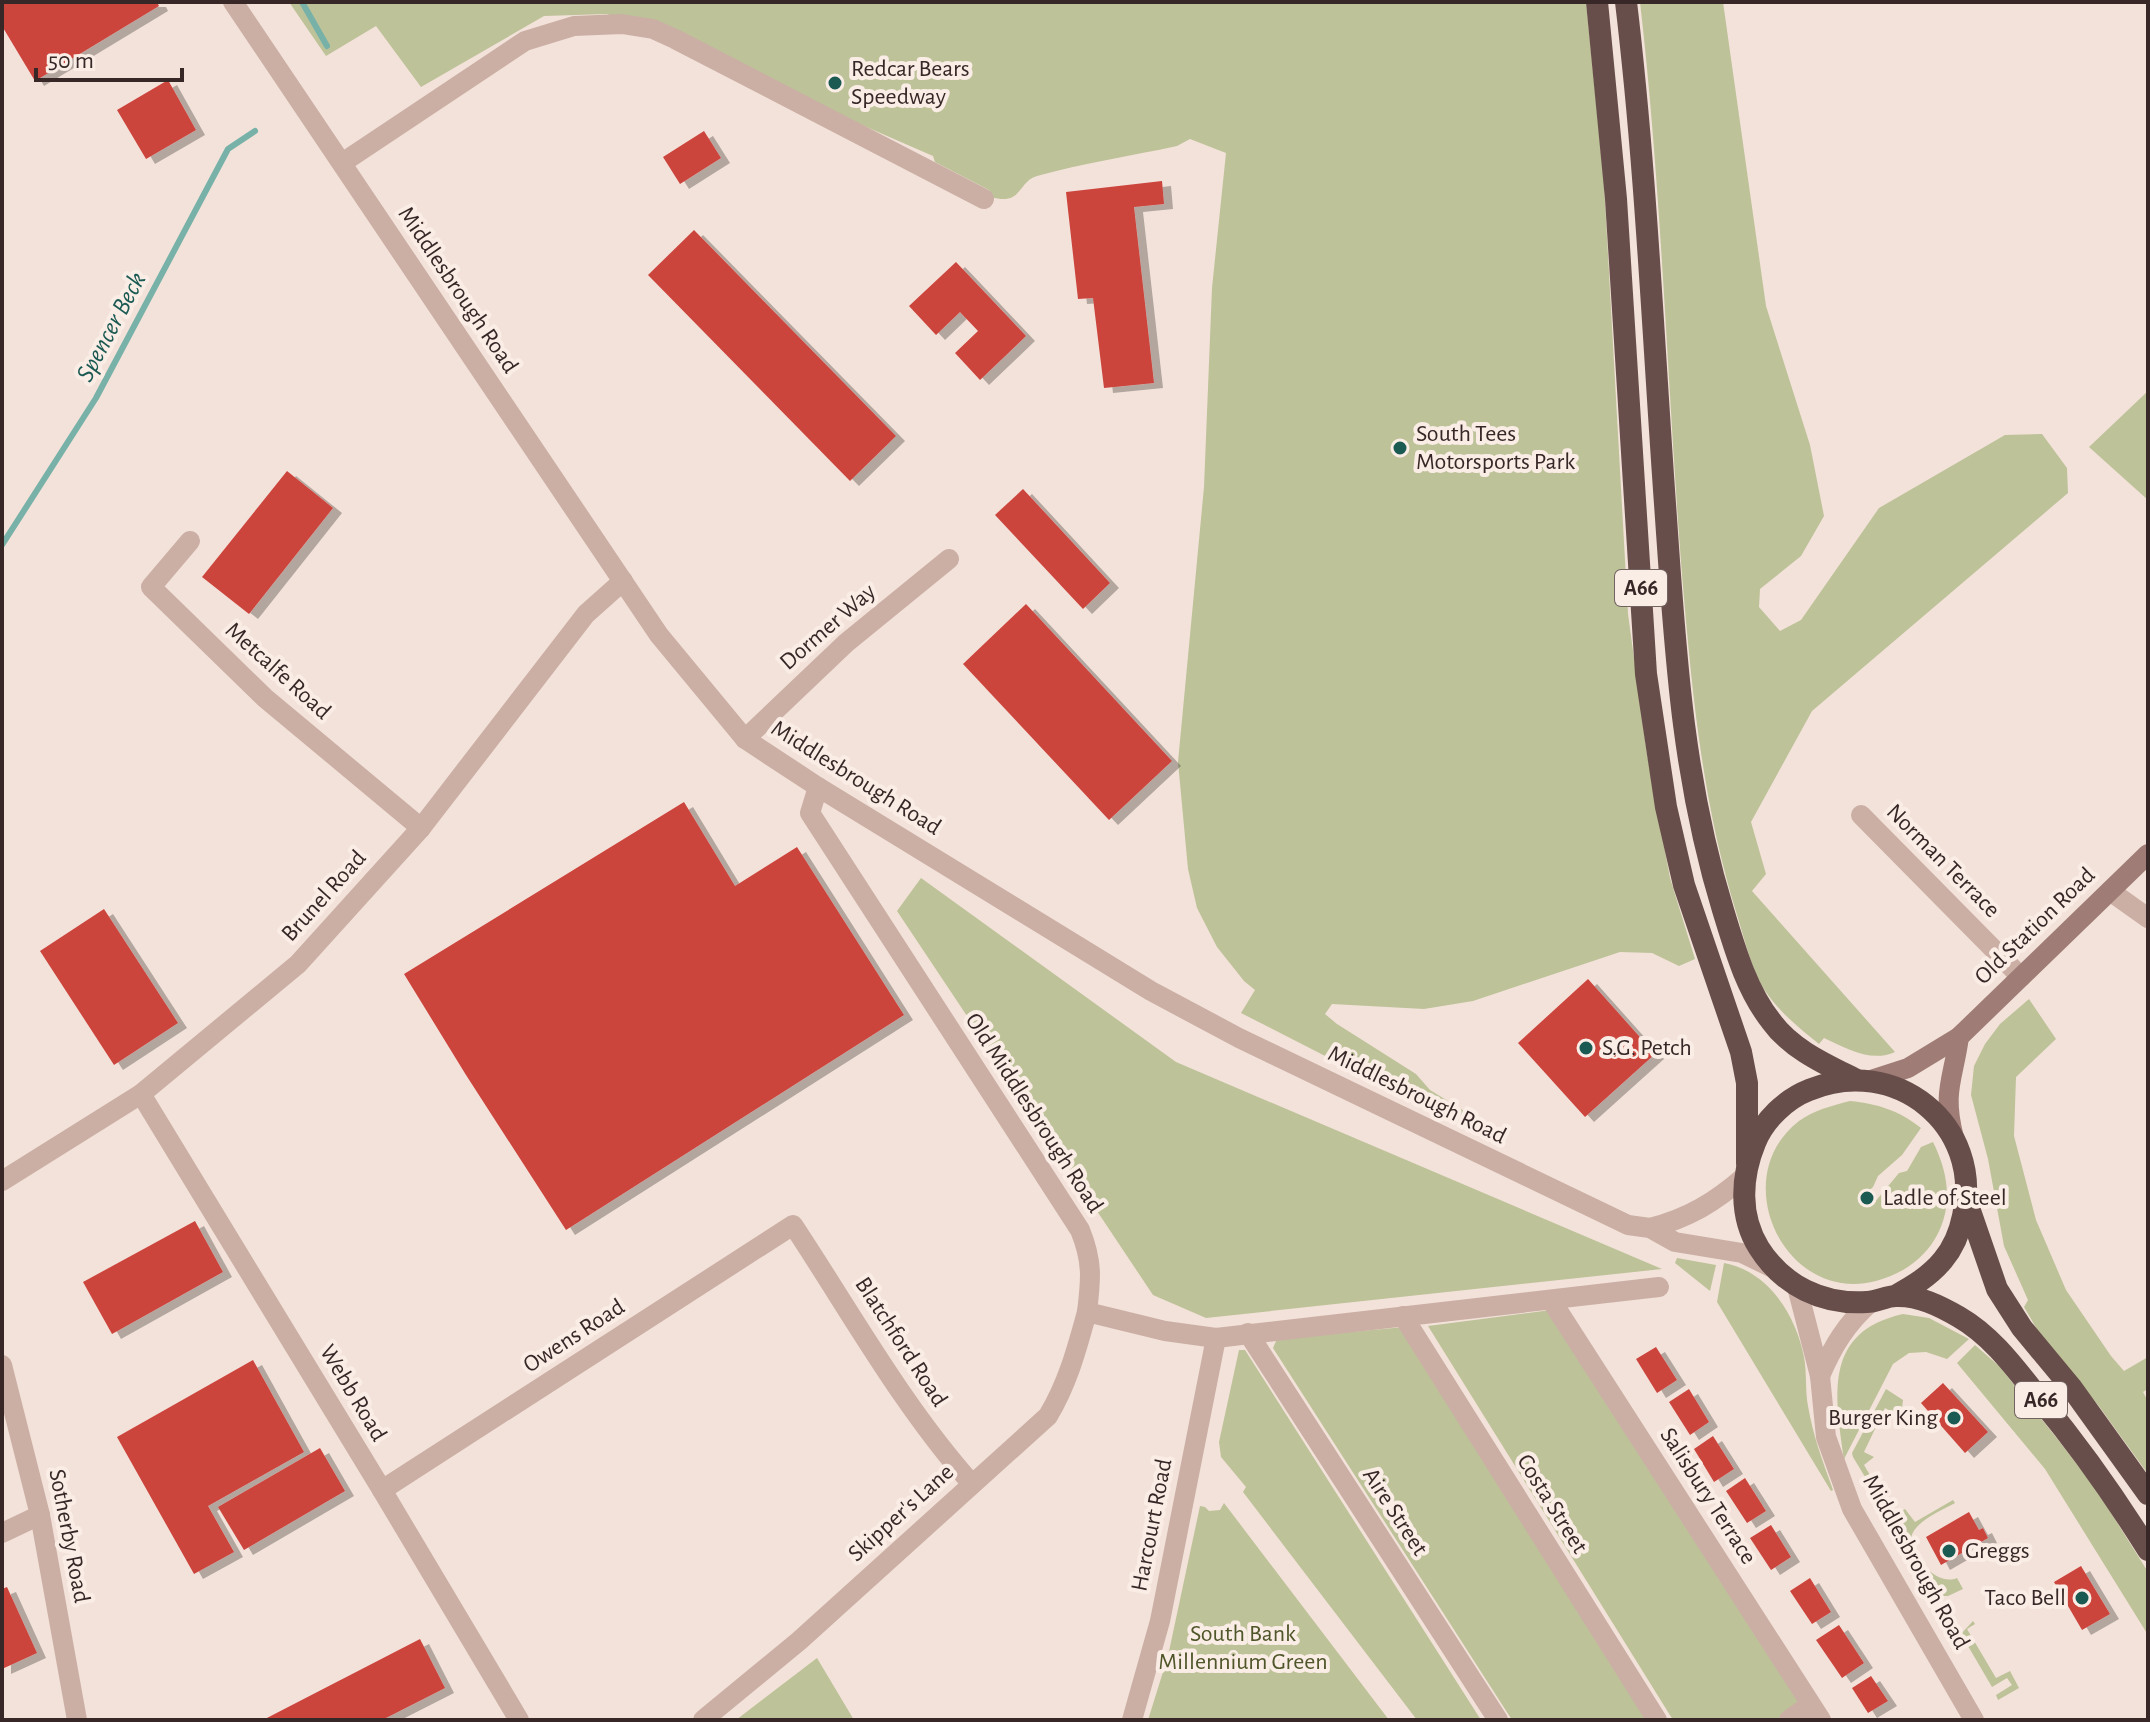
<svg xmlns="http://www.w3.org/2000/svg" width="2150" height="1722" viewBox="0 0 2150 1722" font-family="'Alegreya Sans',sans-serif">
<defs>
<filter id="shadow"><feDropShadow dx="9" dy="5" stdDeviation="0" flood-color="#0004"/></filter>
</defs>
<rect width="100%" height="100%" fill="#f3e2d9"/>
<g fill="#bdc299">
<path d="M289,2h1297l18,181 24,431 19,140 23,124 25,81 -16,7 -27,-13 -32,-1 -147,49 -49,8 -92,-5 -7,10 12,10 79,50 14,16 62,38 -9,4 -29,-10 -213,-109 14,-23 -11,-9 -27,-34 -20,-39 -9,-39 -10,-107 26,-275 8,-199 14,-135 -36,-14 -13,7c-46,10 -94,17 -140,30 -20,6 -14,30 -46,21l-2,-7 -54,-28 -2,-6 -326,-142 -63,2 -123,71 -45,-61 -50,30z"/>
<path d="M1640,2h83l43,304 44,139 14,71 -23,40 -41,33 -1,18 21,24 21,-11 78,-112 126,-73 37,-1 25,34 1,25 -256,218 -61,111 15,52 -14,17 143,161c-24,11 -49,-4 -71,-14l-5,6c-25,-20 -51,-41 -64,-72 -7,-18 -12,-38 -18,-57 -35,-113 -45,-223 -55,-340 -15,-191 -20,-382 -42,-573z"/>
<path d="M2148,391v109l-59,-53z"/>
<path d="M921,878l255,184 486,207 -456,49 -53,-23 -256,-384z"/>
<path d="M2029,999l27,40 -40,38 -2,59 22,84 30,70 45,66 13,15 24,-14v32l-5,3 5,9v73l-50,-69 -57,-69 -17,-29 4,-7 -24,-54 -16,-87 -17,-64 3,-29 11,-22 15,-20z"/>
<path d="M1850,1101c28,3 48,9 71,27l-19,27 -24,21 -5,11 -13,12 4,8 10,-4 25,-30 8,-2 14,-24 12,-5c17,34 21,70 -2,103 -14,19 -33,30 -55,36 -91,24 -151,-103 -77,-160 15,-11 32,-15 51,-20z"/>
<path d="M1677,1258l39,7 -6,26 -35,-28z"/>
<path d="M1724,1263c44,8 72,52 80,94 3,16 1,33 4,49 5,30 15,56 25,84l-2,1 -114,-189z"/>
<path d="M1551,1310l247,388 -1,7 -20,15h-104l-245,-394z"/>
<path d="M1903,1314l26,4 40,21 -22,20 -21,-7 -17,1 -16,11 -49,95c-9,-64 -21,-127 59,-145z"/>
<path d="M1404,1327l250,393h-142l-239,-372 4,-9z"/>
<path d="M1975,1345l24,21 60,75 39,51 50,80v63l-103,-166 -88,-106z"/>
<path d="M1239,1350h6l236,370h-64l-174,-228 3,-5 -25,-30 -2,-15z"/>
<path d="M1886,1389l17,11 -2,17 -16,-9 -21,44 10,5 -10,8 30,51 11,-7 10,13 38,-22 2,3c-12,7 -41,18 -44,35 -2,17 26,49 46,40l6,11 -15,7h-11l-84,-139 -1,-4z"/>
<path d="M1224,1503l165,217h-241l20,-64 32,-150 5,1 4,4 11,-1z"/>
<path d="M1973,1621l2,3 -8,5 29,49 14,-7 9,17 -21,12 -2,-5 16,-10 -5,-7 -15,9 -31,-53z"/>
<path d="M817,1658l37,62h-118z"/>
</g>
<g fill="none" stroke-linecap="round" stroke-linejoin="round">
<g stroke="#77b1a8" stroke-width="6">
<path d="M302,2l25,44"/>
<path d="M2,545l94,-147 132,-249 27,-18"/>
</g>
</g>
<g fill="#cc443e" filter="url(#shadow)">
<path d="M2,2h155l2,4 -124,75 -33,-55z"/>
<path d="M168,80l28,50 -50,29 -29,-49z"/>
<path d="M704,131l17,27 -41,26 -17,-27z"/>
<path d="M1162,181l2,23 -30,3 20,176 -50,5 -11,-90 -15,1 -12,-107z"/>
<path d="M694,230l202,206 -46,45 -202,-206z"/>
<path d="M956,262l70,74 -46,44 -25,-27 23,-22 -18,-19 -24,23 -27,-29z"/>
<path d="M287,471l46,37 -84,106 -47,-37z"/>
<path d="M1023,489l87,94 -27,26 -88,-94z"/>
<path d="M1026,604l146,157 -63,59 -146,-156z"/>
<path d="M684,802l51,84 62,-39 107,168 -338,215 -100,-155 -62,-101z"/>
<path d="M104,909l74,114 -64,42 -74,-114z"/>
<path d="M1588,979l67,75 -70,63 -67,-74z"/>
<path d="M195,1221l28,51 -111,62 -29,-52z"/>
<path d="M1656,1347l21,33 -20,13 -21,-34z"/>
<path d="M253,1360l51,92 -96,54 26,46 -40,22 -77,-137z"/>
<path d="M1943,1383l45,49 -23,21 -44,-50z"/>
<path d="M1689,1389l20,33 -19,13 -21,-33z"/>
<path d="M1713,1436l21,33 -20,13 -20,-33z"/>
<path d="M320,1448l25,43 -101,59 -26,-43z"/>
<path d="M1745,1478l21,33 -19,12 -21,-32z"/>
<path d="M1969,1512l10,18 4,-2 5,10 -47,27 -15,-28z"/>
<path d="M1771,1525l20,32 -20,13 -21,-32z"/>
<path d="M2081,1566l29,48 -28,16 -28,-48z"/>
<path d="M1810,1578l21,34 -19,12 -22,-33z"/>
<path d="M7,1587l30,66 -35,16v-80z"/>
<path d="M1839,1625l25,38 -22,15 -26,-38z"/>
<path d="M420,1639l25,49 -63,32h-119z"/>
<path d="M1871,1676l17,25 -20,12 -16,-25z"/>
</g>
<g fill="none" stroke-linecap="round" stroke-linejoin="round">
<g stroke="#cbafa5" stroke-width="20">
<path d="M233,2l426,633 86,104 73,48 333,204 88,47 389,187 22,3 25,14 67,11 33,16"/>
<path d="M342,163l183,-122 49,-15 48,-2 31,5 22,10 309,160"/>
<path d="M190,541l-39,46 114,111 156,130"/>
<path d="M745,739l101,-96 103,-84"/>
<path d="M818,787l-8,26 270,417c13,32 11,49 7,82l78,19 51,7 443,-51"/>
<path d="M1861,815l160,162"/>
<path d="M2110,891l38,27"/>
<path d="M141,1094l241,396 137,230"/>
<path d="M2,1181l139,-87 157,-130 123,-136 165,-214 37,-33"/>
<path d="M1650,1228c39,-10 65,-26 95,-52"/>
<path d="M1797,1287l23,89 6,61 26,72 122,211"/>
<path d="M1551,1300l270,420"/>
<path d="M1403,1316l254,404"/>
<path d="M1248,1333l250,387"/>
<path d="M2,1365l38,150 37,205"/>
<path d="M1820,1376c13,-30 26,-52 51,-74"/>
<path d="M382,1490l411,-265c57,86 110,182 179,259"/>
<path d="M2,1533l38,-18"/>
<path d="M703,1720l96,-79 249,-225c20,-33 29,-68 39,-104"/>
<path d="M1132,1720l28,-99 56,-283"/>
<path d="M1789,1720l21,-15"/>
</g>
<g stroke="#9f7d76" stroke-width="20">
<path d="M1871,1080l37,-12 51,-31 189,-183"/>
<path d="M1954,1138c-12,-47 -1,-57 5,-101"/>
</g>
<g stroke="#684e4a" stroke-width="22">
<path d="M1597,2l19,197 30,475 20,133 18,78 57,167 6,31v80"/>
<path d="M1626,2c20,167 27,334 39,502 10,141 16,269 58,406 12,39 23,79 48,111 20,28 54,43 84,58"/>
<path d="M1967,1202l30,87 25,39 49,59 77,107"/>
<path d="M1895,1296c18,-10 35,-20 48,-36 10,-12 17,-29 20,-44 21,-91 -68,-162 -154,-126 -23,9 -45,30 -54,53 -14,34 -16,73 4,105 24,38 64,57 108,54 10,0 19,-6 29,-6 22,-1 44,10 63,21 33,19 56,51 80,81 40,48 76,99 109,152"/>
</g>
</g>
<g fill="#1a5a52" stroke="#faede6" stroke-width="3">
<circle cx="835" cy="83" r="8"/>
<circle cx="1400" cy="448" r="8"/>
<circle cx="1586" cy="1048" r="8"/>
<circle cx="1867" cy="1198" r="8"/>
<circle cx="1954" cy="1418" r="8"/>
<circle cx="1949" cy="1551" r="8"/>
<circle cx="2082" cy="1598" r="8"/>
</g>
<g text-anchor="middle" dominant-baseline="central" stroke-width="8" stroke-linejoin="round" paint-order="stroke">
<g fill="#faede6" stroke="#726360" stroke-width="2">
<rect x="1615" y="570" width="52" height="36" rx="6"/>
<rect x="2015" y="1382" width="52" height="36" rx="6"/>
</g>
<g font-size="22" font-weight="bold" fill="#372827">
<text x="1641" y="588">A66</text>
<text x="2041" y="1400">A66</text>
</g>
<g font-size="24" fill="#372827" stroke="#faede6" text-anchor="start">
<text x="851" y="69">Redcar Bears<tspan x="851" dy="28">Speedway</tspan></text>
<text x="1416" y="434">South Tees<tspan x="1416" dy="28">Motorsports Park</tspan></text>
<text x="1602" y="1048">S.G. Petch</text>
<text x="1883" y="1198">Ladle of Steel</text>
<text x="1938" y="1418" text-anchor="end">Burger King</text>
<text x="1965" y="1551">Greggs</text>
<text x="2066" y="1598" text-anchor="end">Taco Bell</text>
</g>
<g font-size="24" fill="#372827" stroke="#faede6">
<text transform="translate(458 290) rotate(56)">Middlesbrough Road</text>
<text transform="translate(828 627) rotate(-41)">Dormer Way</text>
<text transform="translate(278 671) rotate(42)">Metcalfe Road</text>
<text transform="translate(856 778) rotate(32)">Middlesbrough Road</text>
<text transform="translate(1943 861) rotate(45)">Norman Terrace</text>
<text transform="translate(324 896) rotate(-48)">Brunel Road</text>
<text transform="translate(2035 926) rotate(-44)">Old Station Road</text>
<text transform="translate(1417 1095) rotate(26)">Middlesbrough Road</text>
<text transform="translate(1034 1113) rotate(57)">Old Middlesbrough Road</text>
<text transform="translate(574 1336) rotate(-33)">Owens Road</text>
<text transform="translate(901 1342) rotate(57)">Blatchford Road</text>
<text transform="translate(353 1393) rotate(59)">Webb Road</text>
<text transform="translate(1708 1496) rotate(57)">Salisbury Terrace</text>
<text transform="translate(1552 1504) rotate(58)">Costa Street</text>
<text transform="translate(1395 1512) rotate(57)">Aire Street</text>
<text transform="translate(901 1513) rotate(-42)">Skipper's Lane</text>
<text transform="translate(1152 1525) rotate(-79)">Harcourt Road</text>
<text transform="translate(69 1536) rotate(79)">Sotherby Road</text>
<text transform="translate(1916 1562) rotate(61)">Middlesbrough Road</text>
</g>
<g font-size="24" fill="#4f5629" stroke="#faede6">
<text x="1243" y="1634">South Bank<tspan x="1243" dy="28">Millennium Green</tspan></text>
</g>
<g font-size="26" font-style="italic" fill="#1a5a52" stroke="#faede6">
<text transform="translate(111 327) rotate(-62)">Spencer Beck</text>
</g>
</g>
<rect width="2150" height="1722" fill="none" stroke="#372827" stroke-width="8"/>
<path d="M36 68v12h146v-12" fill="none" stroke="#372827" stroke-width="4"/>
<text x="48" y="68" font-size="24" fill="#372827" stroke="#faede6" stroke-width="6" paint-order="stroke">50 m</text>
</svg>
